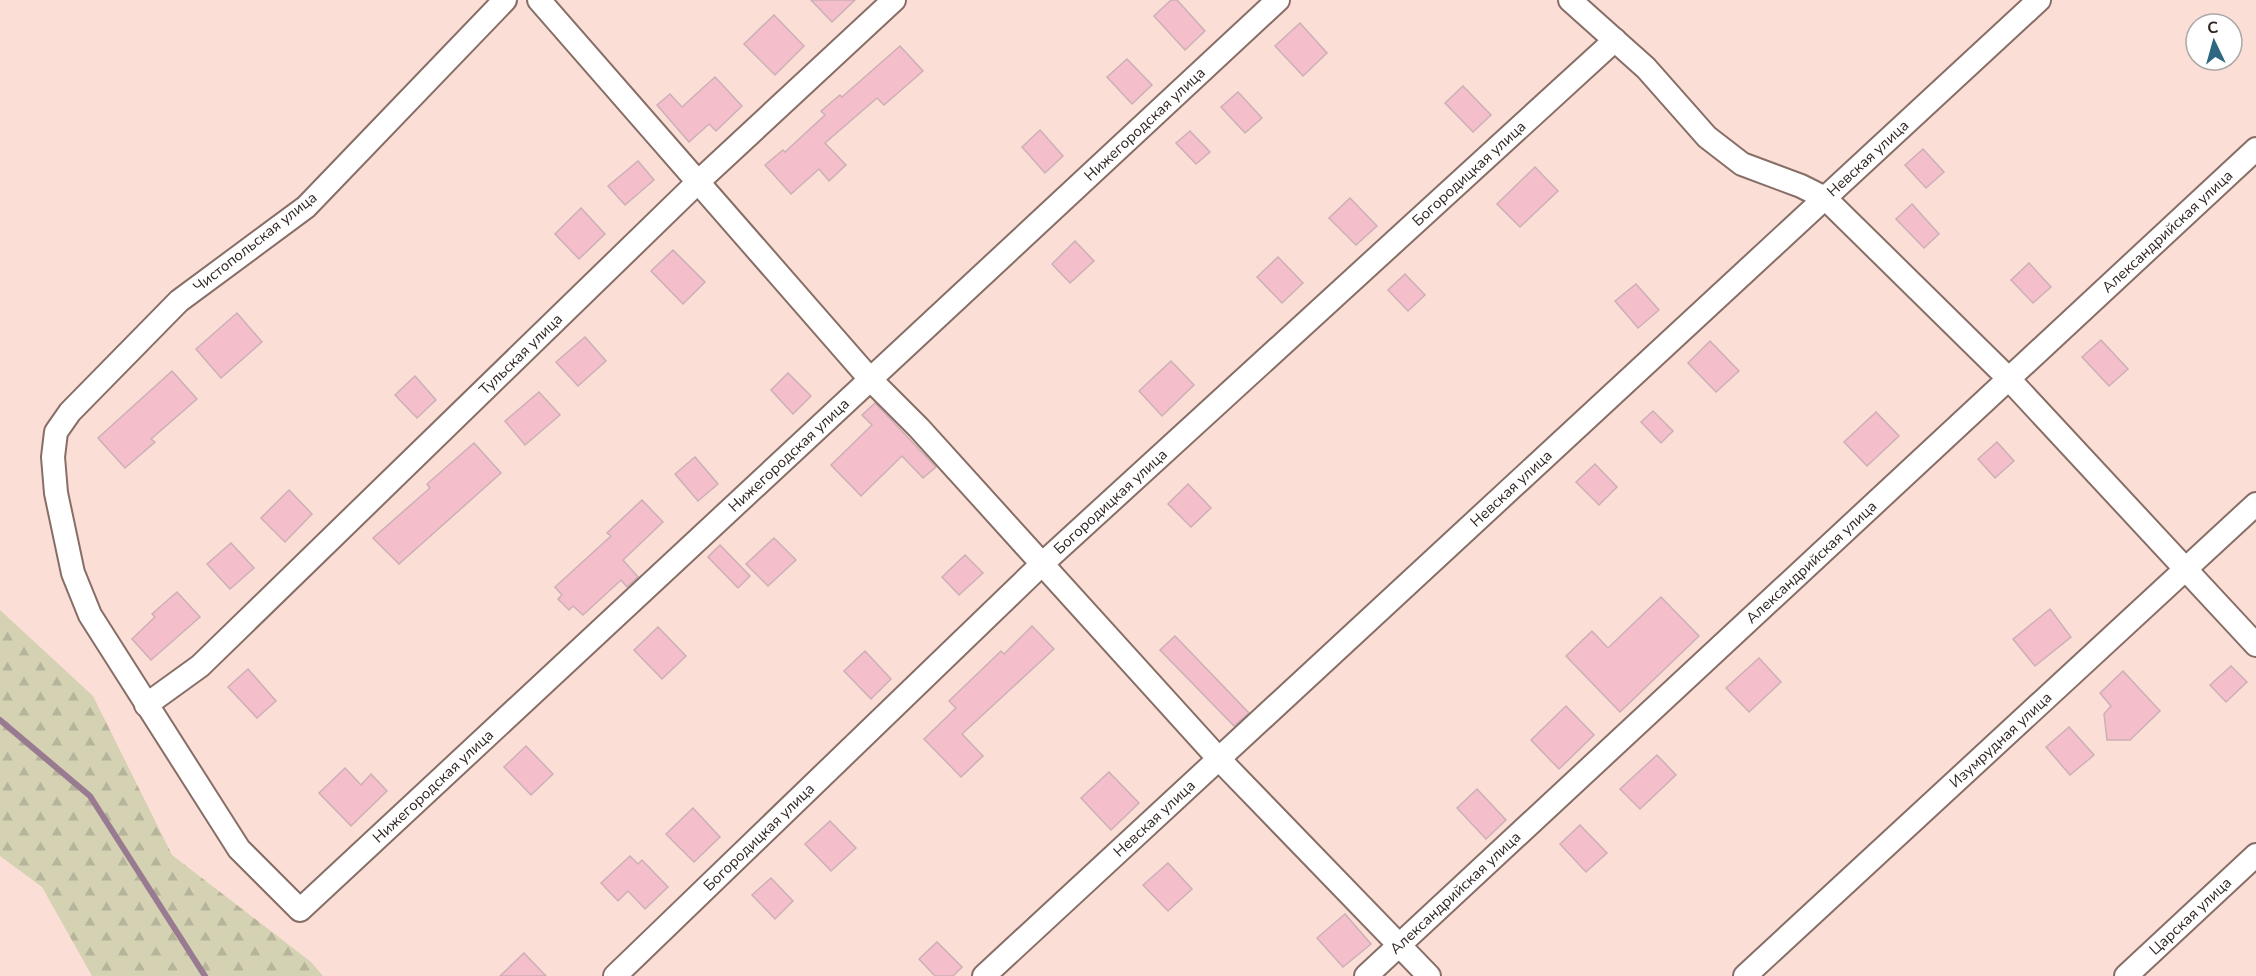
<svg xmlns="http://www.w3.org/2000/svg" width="2256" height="976" viewBox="0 0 2256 976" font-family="'Nunito Sans',sans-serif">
<defs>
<pattern id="forest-firs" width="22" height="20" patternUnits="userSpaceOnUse" patternTransform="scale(1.5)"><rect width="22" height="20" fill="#d4d2b3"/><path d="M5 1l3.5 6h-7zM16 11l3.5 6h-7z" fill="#b6b49a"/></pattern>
</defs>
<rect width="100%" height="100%" fill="#fbded6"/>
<path fill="url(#forest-firs)" d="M0,610l93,86 79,159 139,107 12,14h-231l-50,-89 -42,-31z"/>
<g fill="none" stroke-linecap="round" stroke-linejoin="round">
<path stroke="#987b91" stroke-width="6" d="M0,720l90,76 115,180"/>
</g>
<g fill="#f4bfcb" stroke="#ccb0b6" stroke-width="1.5">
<path d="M811,0h44l-23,22z"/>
<path d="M1171,0h6l28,31 -20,19 -31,-34z"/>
<path d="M774,15l30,31 -29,29 -31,-31z"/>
<path d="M1300,23l27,30 -24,23 -28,-30z"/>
<path d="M900,46l23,25 -39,34 -7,-7 -52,45 21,22 -17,16 -10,-12 -28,25 -26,-29 18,-15 2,2 40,-37 -4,-4 19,-16 2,2z"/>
<path d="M1127,59l25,26 -20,19 -25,-27z"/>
<path d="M715,77l27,29 -26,25 -7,-7 -20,18 -32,-37 13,-11 12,13z"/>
<path d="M1463,86l28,29 -18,17 -28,-29z"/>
<path d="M1238,92l24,26 -17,15 -24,-26z"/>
<path d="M1040,130l23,26 -18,17 -23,-26z"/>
<path d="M1190,131l20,21 -14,12 -20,-21z"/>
<path d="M1923,149l21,23 -18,16 -21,-23z"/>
<path d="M638,161l16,19 -29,25 -17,-19z"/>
<path d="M1535,167l23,24 -38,36 -23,-23z"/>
<path d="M1350,198l27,28 -21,19 -27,-27z"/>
<path d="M1912,204l27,30 -15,14 -28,-29z"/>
<path d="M581,208l24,26 -26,25 -24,-25z"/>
<path d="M1075,241l19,20 -24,22 -18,-19z"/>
<path d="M673,250l32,32 -22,22 -32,-33z"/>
<path d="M1278,257l25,26 -21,20 -25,-26z"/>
<path d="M2029,263l22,24 -18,16 -22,-23z"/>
<path d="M1405,274l20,21 -17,16 -20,-21z"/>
<path d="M1636,284l23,26 -21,18 -23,-27z"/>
<path d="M237,313l25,29 -41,36 -25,-29z"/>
<path d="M585,337l21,24 -28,25 -22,-24z"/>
<path d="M2101,340l27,29 -19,17 -27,-29z"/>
<path d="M1710,341l29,30 -23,21 -28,-29z"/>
<path d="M1171,361l23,24 -32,31 -23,-25z"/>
<path d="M172,371l25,28 -46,40 4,3 -30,26 -27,-30z"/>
<path d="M788,373l23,23 -18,18 -22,-24z"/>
<path d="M415,376l21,24 -19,18 -22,-23z"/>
<path d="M539,392l21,23 -35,30 -20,-24z"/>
<path d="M875,403l61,64 -13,11 -21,-22 -41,40 -30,-31 41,-40 -10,-10z"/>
<path d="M1653,411l20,20 -12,12 -20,-21z"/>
<path d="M1876,412l23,24 -32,30 -23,-24z"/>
<path d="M1997,442l17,19 -19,17 -17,-19z"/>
<path d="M474,443l27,30 -102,91 -26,-26 57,-50 -3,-4z"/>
<path d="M695,457l23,27 -20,17 -23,-27z"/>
<path d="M1595,464l22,23 -18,18 -23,-23z"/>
<path d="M1188,484l23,24 -20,19 -23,-23z"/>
<path d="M289,490l23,24 -27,28 -24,-24z"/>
<path d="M642,500l21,22 -40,38 15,17 -11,10 -6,-7 -38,35 -10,-9 -4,4 -11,-11 4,-4 -7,-8 56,-51 -4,-3z"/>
<path d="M774,538l22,22 -28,26 -22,-22z"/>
<path d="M231,543l23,25 -24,21 -23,-25z"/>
<path d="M720,545l30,31 -12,12 -30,-31z"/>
<path d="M965,555l18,18 -24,22 -17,-18z"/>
<path d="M177,592l23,25 -49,43 -19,-21 23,-22 -3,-3z"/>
<path d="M1661,597l38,39 -79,76 -54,-56 26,-25 16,17z"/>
<path d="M2050,609l21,28 -36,29 -22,-27z"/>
<path d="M1032,626l22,23 -92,85 21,22 -22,21 -37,-38 32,-31 -7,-7 52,-50 3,3z"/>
<path d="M658,627l28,29 -24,23 -28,-29z"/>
<path d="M1175,636l74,77 -15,13 -74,-76z"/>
<path d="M865,651l26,28 -20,20 -27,-28z"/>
<path d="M1759,658l22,24 -32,30 -23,-24z"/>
<path d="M2231,666l16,16 -21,20 -16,-17z"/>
<path d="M248,669l28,32 -19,17 -29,-31z"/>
<path d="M2123,671l37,40 -30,29h-23l-3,-26 7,-8 -11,-13z"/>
<path d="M1566,706l28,29 -35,34 -28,-29z"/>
<path d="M2069,727l25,28 -24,20 -24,-28z"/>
<path d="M526,746l27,28 -22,21 -27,-28z"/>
<path d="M1657,755l19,20 -36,34 -20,-20z"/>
<path d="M345,768l16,17 10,-11 16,17 -36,35 -32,-33z"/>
<path d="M1109,772l30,31 -28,27 -30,-32z"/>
<path d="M1477,789l29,31 -20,19 -29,-31z"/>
<path d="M693,808l27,29 -26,25 -28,-28z"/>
<path d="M830,821l26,27 -25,23 -26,-27z"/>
<path d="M1580,825l27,28 -21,19 -26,-28z"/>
<path d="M630,856l8,8 4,-4 26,27 -23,22 -17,-18 -10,10 -17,-18z"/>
<path d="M1168,863l24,26 -24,22 -25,-26z"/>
<path d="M771,878l22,23 -18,18 -23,-24z"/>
<path d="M1345,914l26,30 -28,23 -26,-29z"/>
<path d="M937,942l25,25 -9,9h-18l-16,-17z"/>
<path d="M524,953l22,23h-46z"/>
</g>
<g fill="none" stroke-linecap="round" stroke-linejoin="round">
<g stroke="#876e66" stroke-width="26">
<g id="minor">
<path id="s1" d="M505,0l-199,207 -127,94 -109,111 -14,20 -3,25 3,36 17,80 17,42 149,234 61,61 978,-910"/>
<path d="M539,0l331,379 49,49 299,330 211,218"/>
<path d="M1570,0l76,68 61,69 35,27 59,22 24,12 183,180 248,267"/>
<path id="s2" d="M146,705l54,-39 498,-484 196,-182"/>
<path id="s3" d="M615,976l426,-411 574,-525"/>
<path id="s4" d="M984,976l1055,-976"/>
<path id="s5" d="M1366,976l890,-827"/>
<path id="s6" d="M1745,976l511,-472"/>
<path id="s7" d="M2126,976l130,-121"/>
</g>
</g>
<use href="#minor" stroke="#fff" stroke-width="22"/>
</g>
<g text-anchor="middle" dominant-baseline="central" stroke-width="4.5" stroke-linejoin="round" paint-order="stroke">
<g font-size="15" fill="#302522" stroke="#fff">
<text stroke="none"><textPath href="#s1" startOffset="2331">Нижегородская улица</textPath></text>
<text stroke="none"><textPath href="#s4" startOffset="1204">Невская улица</textPath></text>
<text stroke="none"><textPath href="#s3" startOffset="1172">Богородицкая улица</textPath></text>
<text stroke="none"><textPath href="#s5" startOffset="1094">Александрийская улица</textPath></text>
<text transform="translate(255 242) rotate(-38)">Чистопольская улица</text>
<text stroke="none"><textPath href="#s2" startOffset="514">Тульская улица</textPath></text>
<text stroke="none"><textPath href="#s1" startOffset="1845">Нижегородская улица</textPath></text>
<text stroke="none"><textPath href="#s4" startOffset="718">Невская улица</textPath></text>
<text stroke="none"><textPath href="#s3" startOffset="686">Богородицкая улица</textPath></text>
<text stroke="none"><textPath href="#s5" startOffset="608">Александрийская улица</textPath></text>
<text stroke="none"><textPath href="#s6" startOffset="348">Изумрудная улица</textPath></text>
<text stroke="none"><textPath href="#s1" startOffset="1359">Нижегородская улица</textPath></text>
<text stroke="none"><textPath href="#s4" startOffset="232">Невская улица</textPath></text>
<text stroke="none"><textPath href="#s3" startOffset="200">Богородицкая улица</textPath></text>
<text stroke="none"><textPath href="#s5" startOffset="122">Александрийская улица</textPath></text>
<text stroke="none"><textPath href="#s7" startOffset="88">Царская улица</textPath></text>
</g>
</g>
<g transform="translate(2214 42) rotate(355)"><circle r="28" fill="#ffffff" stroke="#aca8a7" stroke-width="1.5"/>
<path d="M0-4.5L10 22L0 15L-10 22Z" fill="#2d6880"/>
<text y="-9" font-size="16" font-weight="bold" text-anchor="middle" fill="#302522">С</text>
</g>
</svg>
